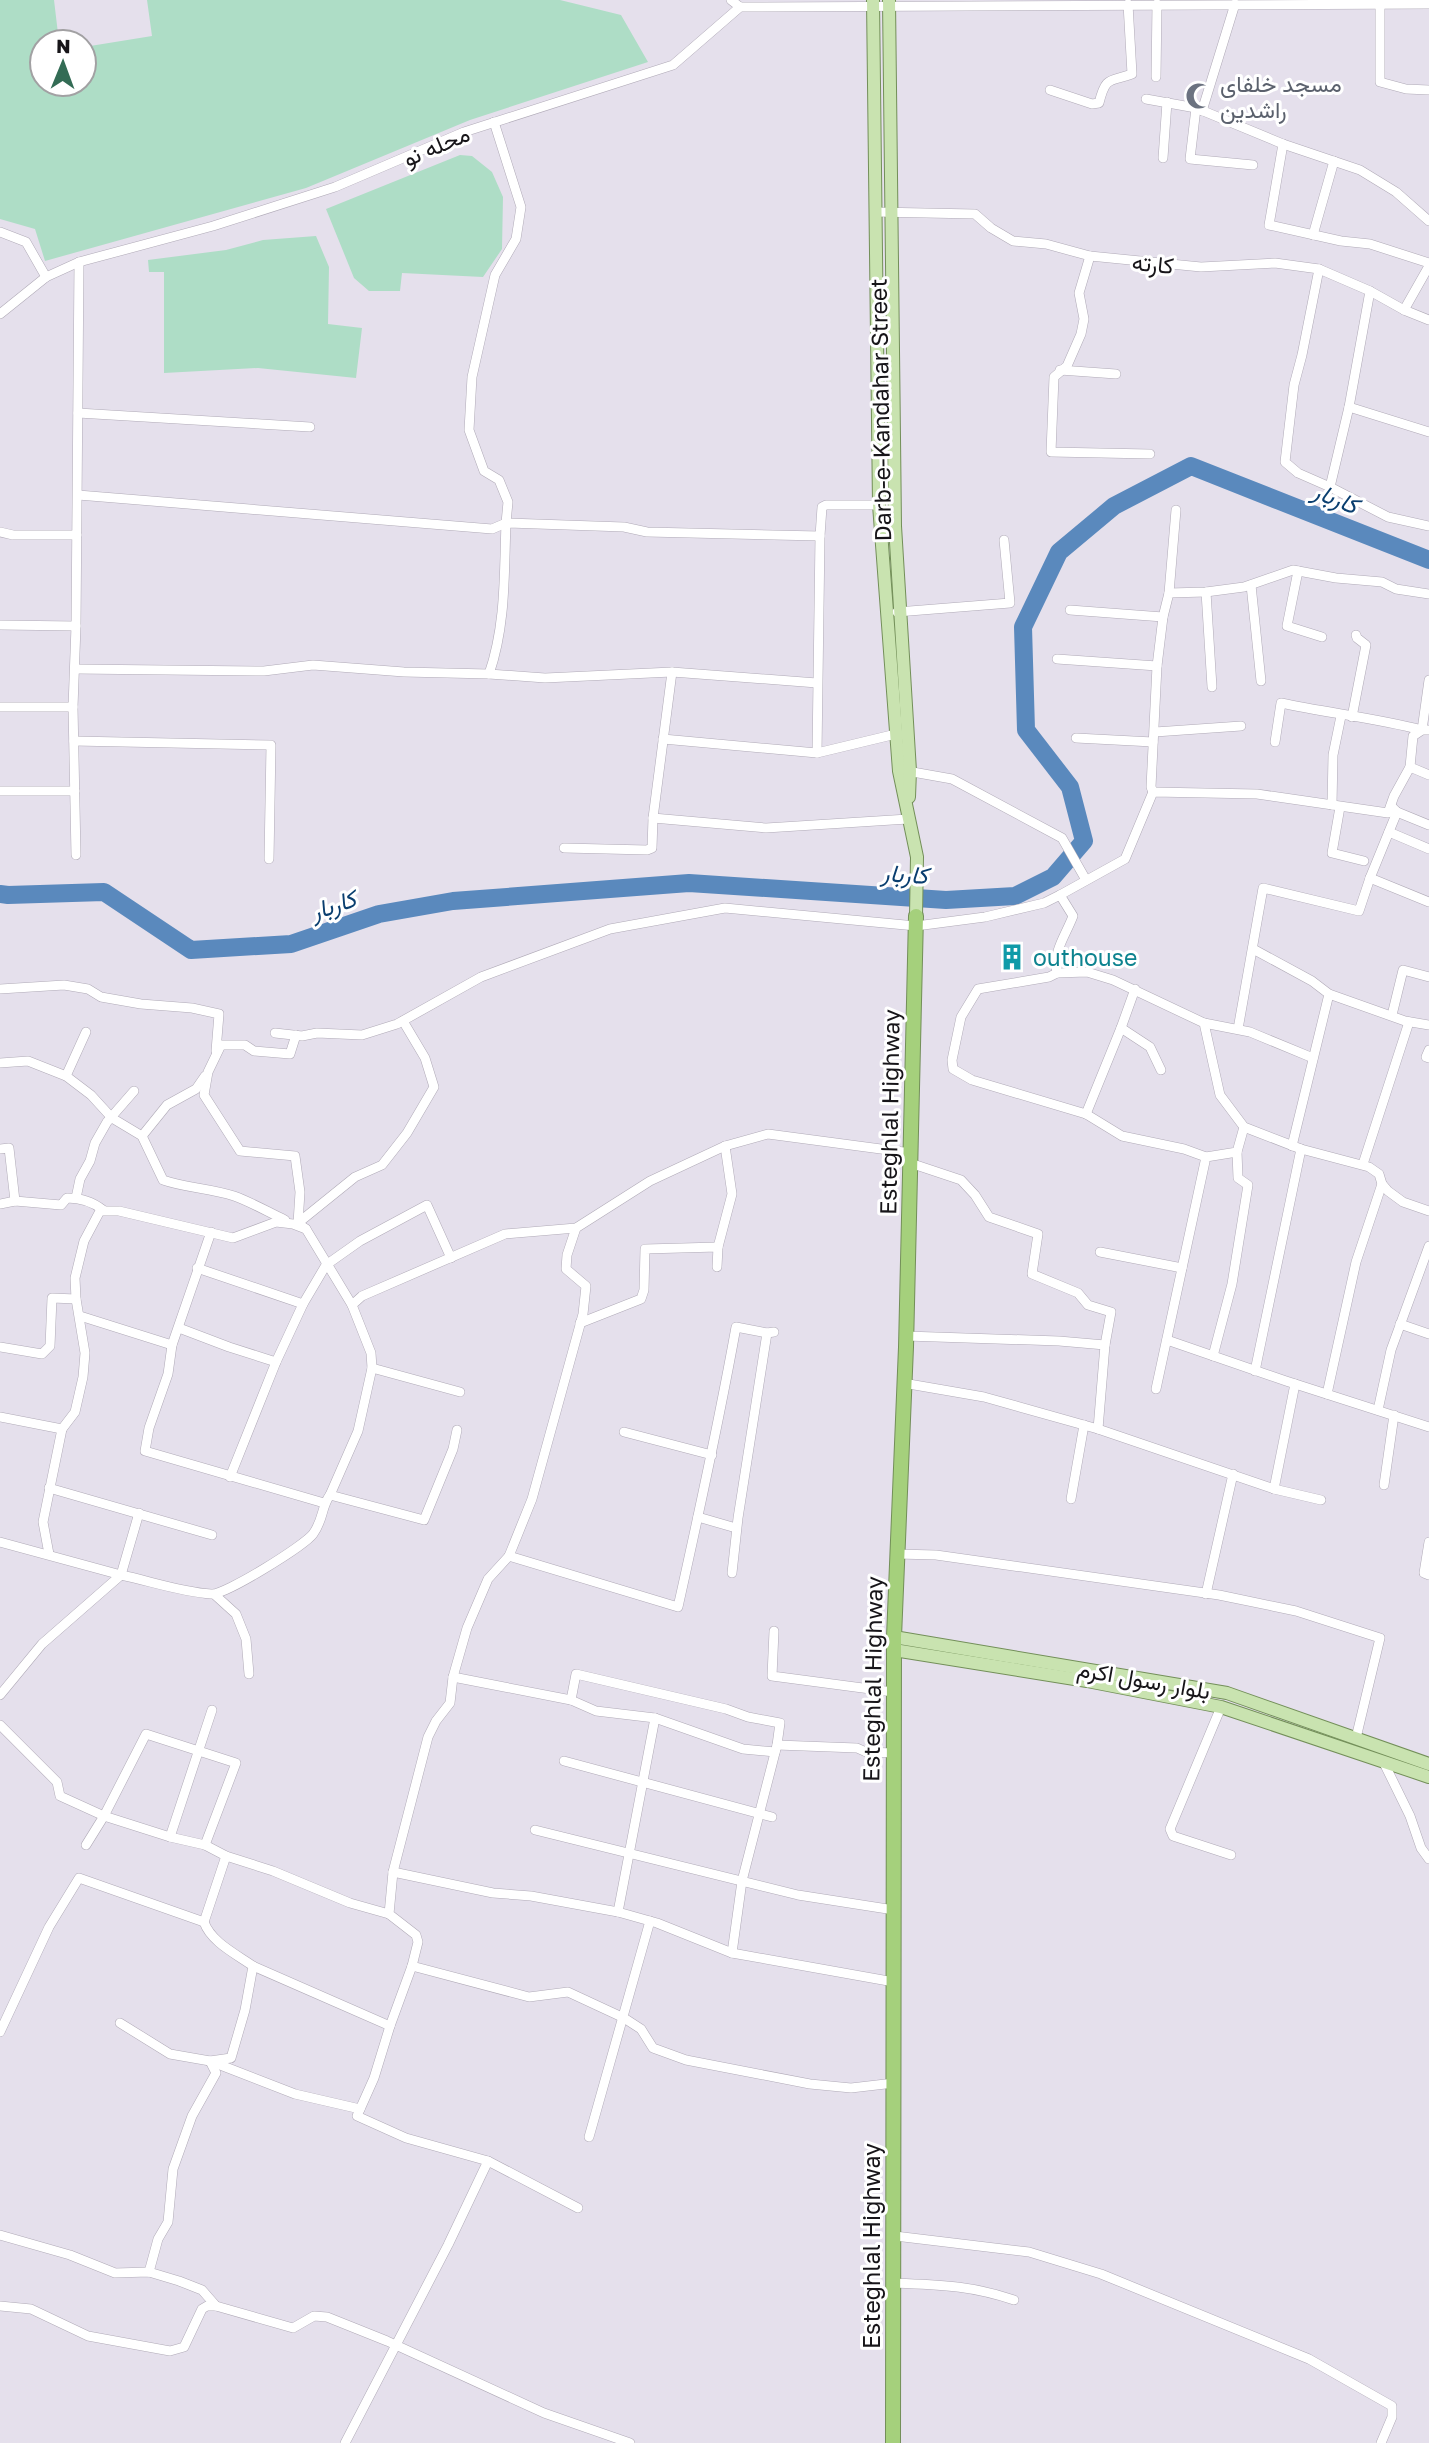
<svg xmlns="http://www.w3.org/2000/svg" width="1429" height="2443" viewBox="0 0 1429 2443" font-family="'Golos Text',Vazirmatn,sans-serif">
<rect width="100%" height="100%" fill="#e5e0ec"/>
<g fill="#aeddc6">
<path d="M0,0h54l5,42h-17v42h42v-37l68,-11 -5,-36h413l61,15 27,47 -178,58 -164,68 -261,73 -10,-32 -35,-10z"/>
<path d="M460,155l12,1 20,16 11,25 -1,52 -19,28 -81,-4 -2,18h-31l-15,-13 -28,-69z"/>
<path d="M316,236l13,31 -1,57 34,4 -6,50 -98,-10 -94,5v-101h-15l-1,-12 78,-10 37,-10z"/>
</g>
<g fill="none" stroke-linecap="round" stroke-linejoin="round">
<path stroke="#5a89bd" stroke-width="18" d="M0,894l8,1 96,-3 87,58 100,-6 88,-30 74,-13 236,-18 257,17 69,-4 38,-19 31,-36 -14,-54 -44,-57 -3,-103 36,-75 55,-46 77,-40 238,94"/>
<g stroke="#b0aab7" stroke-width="10">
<g id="minor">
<path d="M731,0l9,7"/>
<path d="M1380,4v78l26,7 23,1"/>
<path d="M1156,77l1,-73"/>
<path d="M1050,90l42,14 7,-1c7,-28 11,-21 33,-29l-4,-70"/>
<path d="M1146,99l50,9 87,36 77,26 36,22 33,29"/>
<path d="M1196,108l-6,51 63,6"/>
<path d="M1202,111l33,-107"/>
<path d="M1283,144l-14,81 72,16 29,3 59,19"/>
<path d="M1163,158l4,-56"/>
<path d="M876,212l99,2 16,14 22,13 33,3 44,12 111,11 74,-4 44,6 51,22 34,19 25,10"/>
<path d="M0,232l26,10 20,35"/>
<path d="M1313,235l21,-74"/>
<path d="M1090,256l-11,37 5,26 -3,15 -14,32 -13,11 -3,75 99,2"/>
<path d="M1319,269l-17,86 -8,30 -9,77 13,11 32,14 58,30 41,9"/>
<path d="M1404,310l25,-44"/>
<path d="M0,314l46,-37 33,-15 134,-36 122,-39 129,-55 209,-67 67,-58 689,-3"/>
<path d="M1060,370l56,4"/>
<path d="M1349,407l80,25"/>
<path d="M78,413l232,14"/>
<path d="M1330,487l19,-80 21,-116"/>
<path d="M78,495l414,34 14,-6 2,-21 -9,-22 -15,-9 -15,-41 3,-53 23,-102 21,-36 5,-32 -27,-85"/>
<path d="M0,532l13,3h64"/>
<path d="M1298,571l-11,55 35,11"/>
<path d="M1251,585l10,96"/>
<path d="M1206,592l6,95"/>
<path d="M1169,593l7,-83"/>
<path d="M1070,610l93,7"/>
<path d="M897,612l113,-9 -6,-63"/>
<path d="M0,625l76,1"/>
<path d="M1057,659l100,7"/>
<path d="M75,669l189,2 49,-6 91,7 85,2 56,4 127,-6 145,11"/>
<path d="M489,674c17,-49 15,-100 17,-151l118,4 23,5 173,4 2,-29 4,-2h53"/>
<path d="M0,707h73"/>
<path d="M1352,717l14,-72 -9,-7 -1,-3"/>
<path d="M1155,732l86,-6"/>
<path d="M1076,738l77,4"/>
<path d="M663,739l154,14 79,-19"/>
<path d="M74,741l197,4 -2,114"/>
<path d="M1275,742l6,-39c47,10 94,15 141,27l7,-50"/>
<path d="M817,753l3,-217"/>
<path d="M1410,767l19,8"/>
<path d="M907,771l45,8 110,59 24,42"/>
<path d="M0,791h75"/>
<path d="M1153,792l-2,-5 6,-121 6,-49 6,-24 37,-1 38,-5 49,-17 43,8 46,4 14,7 33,5"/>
<path d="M1332,805l1,-50 8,-39"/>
<path d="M1340,807l-8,46 32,8"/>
<path d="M1397,812l32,13"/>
<path d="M653,818l113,10 142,-9"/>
<path d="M1389,832l40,17"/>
<path d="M564,848l83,2 5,-2 1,-30 19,-146"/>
<path d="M76,855l-3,-148 3,-81 3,-364"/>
<path d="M1370,878l59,24"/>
<path d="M1060,895l65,-36 28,-67 104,2 131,19 6,-17 16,-29 3,-31 9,-6h7"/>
<path d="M1253,949l59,32 17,13 76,27 24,4"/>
<path d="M1057,973l-8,4 -71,12 -17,28 -9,43 1,9 19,11 114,34 36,22 62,13 22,8"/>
<path d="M0,989l64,-4 24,4 13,8 40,7 51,4 27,6 -3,37"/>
<path d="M1392,1015l11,-45 26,7"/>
<path d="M1204,1023l46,9 63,26"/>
<path d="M1121,1028l29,19 11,23"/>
<path d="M1238,1029l25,-141 96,23 11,-33 27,-66 -6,-6"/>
<path d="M275,1033l27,3 15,-3 45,2 35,-11 84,-47 129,-48 115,-21 191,18 69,-9 59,-14 16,-8 13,21c-8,21 -20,34 -16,57l30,-1 26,8 91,43 16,72 24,32 57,22 68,18 10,7 3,10 6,7 15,11 26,9"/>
<path d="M296,1035l-6,19 -36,-3 -9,-6h-24l-13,27 -4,23 36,56 55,5 5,36 -2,31 8,6 46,76"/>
<path d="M1429,1050l-3,7 3,1"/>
<path d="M0,1063l28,-2 38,15 25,19 21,23 30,18 21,44c23,8 47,8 71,16 17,6 34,16 51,24"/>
<path d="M66,1076l20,-44"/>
<path d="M1086,1114l35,-86 14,-39"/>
<path d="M142,1136l25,-31 29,-16 9,-13"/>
<path d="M1292,1146l37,-152"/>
<path d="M0,1149l9,-1 6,53"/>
<path d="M910,1163l51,17 14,15 14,22 49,17 -6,40 46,19 10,12 23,7 -6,33 -7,84"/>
<path d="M1363,1164l46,-142"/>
<path d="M76,1198l4,-19 10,-18 5,-18 12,-21 27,-31"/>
<path d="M0,1204l15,-3 46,4 6,-7c14,0 26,4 36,12"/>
<path d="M298,1223l57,-46 27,-12 25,-32 27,-46 -9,-29 -22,-37"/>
<path d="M576,1228l-9,27 -1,14 20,17 -3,28 -51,185 -23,57 -21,23 -21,49 -14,49 -3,26 -14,18 -8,16 -35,135 -4,42 27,21 2,7 -6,24 -22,60 -16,52 -17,38 49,22 82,23 90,47"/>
<path d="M211,1232l-39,113 -4,29 -19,54 -4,23 179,52"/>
<path d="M718,1247l14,-53 -7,-48"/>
<path d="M1100,1252l82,16"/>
<path d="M197,1268l106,36"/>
<path d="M80,1316l92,29"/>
<path d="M580,1323l61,-24 3,-9 1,-41 73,-2 -1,20"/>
<path d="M1400,1324l29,10"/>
<path d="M179,1328l50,19 47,15"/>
<path d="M906,1336l153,5 46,4"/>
<path d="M1167,1340l119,41 143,46"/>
<path d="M0,1347l42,7 8,-8 2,-48 24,1"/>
<path d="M1213,1356l19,-72 16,-99 -10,-7 -1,-26"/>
<path d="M372,1368l88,24"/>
<path d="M1255,1371l46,-222"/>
<path d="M903,1383l81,14 114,32 176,60 47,11"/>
<path d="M1156,1389l50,-232 31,-5 7,-25"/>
<path d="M1327,1394l29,-132 26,-78"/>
<path d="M1378,1410l13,-60 38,-104"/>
<path d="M0,1417l62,12 13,-17 8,-35 2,-24 -9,-54 -1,-21 9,-37 16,-30h19l114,27 43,-16 17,2 13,5"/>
<path d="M624,1432l88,23"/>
<path d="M230,1477l46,-115 27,-58 23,-39 34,-24 67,-36 24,53"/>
<path d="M1384,1485l10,-70"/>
<path d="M49,1488l163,47"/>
<path d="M1274,1489l21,-105"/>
<path d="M330,1495l94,25 29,-71 4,-19"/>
<path d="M1071,1499l13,-74"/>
<path d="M698,1517l38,11"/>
<path d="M0,1542l121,33 18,-62"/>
<path d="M1429,1542l-5,31 5,2"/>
<path d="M49,1554l-6,-32 19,-93"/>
<path d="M897,1554l39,1 283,40 77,16 84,27 -24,100"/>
<path d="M509,1556l169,51c21,-94 41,-186 58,-280l31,6 7,-1"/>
<path d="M732,1573l6,-55 29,-185"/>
<path d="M1206,1594l27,-120"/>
<path d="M215,1595l21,19 10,25 3,35"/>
<path d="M774,1631l-2,45 121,16"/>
<path d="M453,1677l118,23 25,11 59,7 88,31 32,3"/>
<path d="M0,1695l42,-51 79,-69c29,6 60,17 90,19 13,2 94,-49 102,-60 11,-15 8,-27 17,-39l28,-64 14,-63 -1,-15 -19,-48 10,-9 143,-62 71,-6 74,-47 75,-35 43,-12 143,19"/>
<path d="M571,1700l5,-26 150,35 22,8 32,6 -3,22 -35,136 -10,72"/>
<path d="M1221,1707l-51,122 3,7 58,19"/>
<path d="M0,1725l57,57 3,14 44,20 66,21 35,8 21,11 47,15 77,32 39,11"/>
<path d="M777,1745l80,3 9,4 28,1"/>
<path d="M564,1761l208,56"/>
<path d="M1383,1761l27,55 11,32 8,11"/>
<path d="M535,1830l263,65 96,15"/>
<path d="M170,1837l42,-127"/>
<path d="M86,1845l18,-29 42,-82 90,29 -31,82"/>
<path d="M393,1872l100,21 38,3 87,16 39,11 75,30 162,29"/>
<path d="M618,1912l37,-194"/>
<path d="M253,1966l137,60"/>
<path d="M412,1966l117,31 39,-5 56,26 17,11 12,19 33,12 124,24 41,4 43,-5"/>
<path d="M120,2023l50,31 40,7 85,33 65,15"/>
<path d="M0,2032l49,-105 30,-49 125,44 22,-66"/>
<path d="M589,2137l61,-216"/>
<path d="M0,2235l70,20 45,18 34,-1 30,9 23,9 14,16"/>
<path d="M895,2236l134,16 72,22 208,85 83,47v11l-11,26"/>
<path d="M149,2272l9,-33 10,-17 5,-53 19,-53 24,-43 -6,-12 21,-3 14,-48 8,-44c-17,-12 -42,-24 -49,-44"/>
<path d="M894,2283c45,2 76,2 120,17"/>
<path d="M0,2306l31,3 57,27 82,15 14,-4 18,-38 5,-3h9l77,22 21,-12 13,1 60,24 157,72 86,30"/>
<path d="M345,2443l103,-198 40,-84"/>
</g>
</g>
<g stroke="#738f59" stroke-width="14">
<g id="major">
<path d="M873,0l6,505 20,266 18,86 -1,59"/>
<path d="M889,0l6,526 15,245 -1,26"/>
<path d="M894,1637l333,56 202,71"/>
<path d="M894,1650l193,31 134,26 208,70"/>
</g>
</g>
<g stroke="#738f59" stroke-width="16">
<path id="highway" d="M893,2443l1,-806 12,-290 10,-431"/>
</g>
<use href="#minor" stroke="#fff" stroke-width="9"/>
<use href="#major" stroke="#c9e3b0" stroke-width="12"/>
<use href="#highway" stroke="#a5d07c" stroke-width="14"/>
</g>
<defs>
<g id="mosque-bare" transform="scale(2.1)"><path d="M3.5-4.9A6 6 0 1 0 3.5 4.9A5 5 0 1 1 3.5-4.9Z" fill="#6b7280" stroke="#fff" stroke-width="2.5" paint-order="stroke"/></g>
<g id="building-bare" transform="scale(2.1)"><path d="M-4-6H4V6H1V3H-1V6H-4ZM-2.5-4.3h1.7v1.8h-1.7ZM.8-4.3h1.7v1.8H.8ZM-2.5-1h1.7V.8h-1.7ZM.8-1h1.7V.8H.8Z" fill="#0f9aa8" stroke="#fff" stroke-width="2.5" paint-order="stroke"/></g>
</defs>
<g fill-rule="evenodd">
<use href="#mosque-bare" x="1199" y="96"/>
<use href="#building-bare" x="1012" y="957"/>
</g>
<g text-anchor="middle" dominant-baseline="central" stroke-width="6" stroke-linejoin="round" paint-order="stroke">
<g font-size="23" fill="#5b616d" stroke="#fff" text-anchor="start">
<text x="1220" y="83">مسجد خلفای<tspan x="1220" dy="26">راشدین</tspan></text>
</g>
<g font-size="23" fill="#171519" stroke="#fff">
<text transform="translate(436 145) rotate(-23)">محله نو</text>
<text transform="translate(1153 263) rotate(6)">کارته</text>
<text transform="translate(880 410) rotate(-91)">Darb-e-Kandahar Street</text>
<text transform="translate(889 1112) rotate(-89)">Esteghlal Highway</text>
<text transform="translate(872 1679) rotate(-89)">Esteghlal Highway</text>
<text transform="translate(1144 1679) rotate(10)">بلوار رسول اکرم</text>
<text transform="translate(871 2246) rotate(-90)">Esteghlal Highway</text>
</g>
<g font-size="23" fill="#0d838f" stroke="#fff" text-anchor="start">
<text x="1033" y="957">outhouse</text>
</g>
<g font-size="24" font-style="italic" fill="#0a3e6f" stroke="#fff">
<text transform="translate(1336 497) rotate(22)">کاربار</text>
<text transform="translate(905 873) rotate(4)">کاربار</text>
<text transform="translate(333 904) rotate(-19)">کاربار</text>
</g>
</g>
<g transform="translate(63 63) rotate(1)"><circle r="33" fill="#ffffff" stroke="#a2a1a3" stroke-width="2"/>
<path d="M0-5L12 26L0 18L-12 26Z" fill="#336c55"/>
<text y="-10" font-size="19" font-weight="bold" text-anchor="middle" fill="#171519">N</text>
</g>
</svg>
